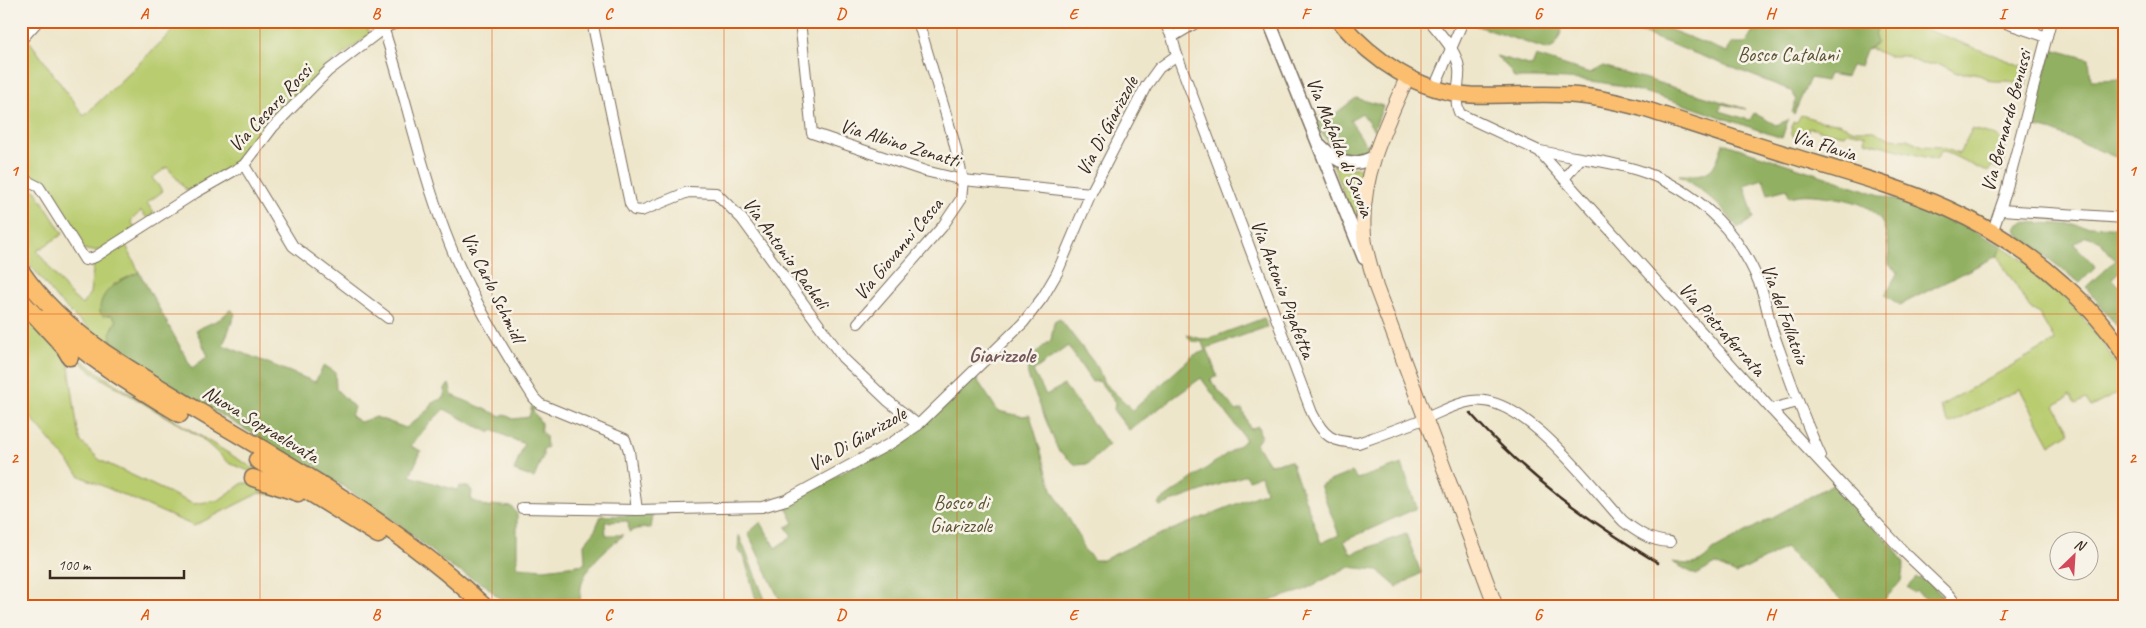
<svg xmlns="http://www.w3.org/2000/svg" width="2146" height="628" viewBox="0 0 2146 628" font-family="Caveat,sans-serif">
<rect width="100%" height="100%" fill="#f7f3e8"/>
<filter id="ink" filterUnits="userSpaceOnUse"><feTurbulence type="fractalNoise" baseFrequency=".02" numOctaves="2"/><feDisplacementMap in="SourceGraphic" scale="10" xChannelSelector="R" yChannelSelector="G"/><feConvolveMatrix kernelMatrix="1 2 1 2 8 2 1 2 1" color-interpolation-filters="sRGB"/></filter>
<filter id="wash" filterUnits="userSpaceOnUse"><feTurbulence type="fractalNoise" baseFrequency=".0096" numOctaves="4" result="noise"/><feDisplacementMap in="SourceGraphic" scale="20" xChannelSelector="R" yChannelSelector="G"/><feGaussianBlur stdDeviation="1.12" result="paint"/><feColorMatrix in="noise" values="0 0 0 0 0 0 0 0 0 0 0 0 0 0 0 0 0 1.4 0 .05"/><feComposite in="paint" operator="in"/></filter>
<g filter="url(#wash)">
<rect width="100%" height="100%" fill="#eee6cb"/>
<g fill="#b9cc6f" stroke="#7a7b46">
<path d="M183,21h180l7,13 -46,35 -58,58 -23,32 -55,33 -21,-25 -15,11 11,13 -16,12 7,10 -7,5 -6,-7 -10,10 4,7c-16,11 -34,30 -54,20l-36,-60 -24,-17v-123l7,-9 56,77z"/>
<path d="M1890,21l15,6h15l110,42 -5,19 -16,-7h-17l-17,-8h-18l-17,-9h-18l-17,-8h-17l-19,-8 3,-1 6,-23z"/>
<path d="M1801,115l19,6 18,2 17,7h17l17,8 18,1 16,7 18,1 18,7 13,-25c29,7 40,10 30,42l-10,-5 -4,6c-17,-6 -30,-16 -47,-21l-5,9 -71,-19 1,-6 -18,-4 -4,4 -35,-7 -5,9h-10l-3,-4 2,-11h4z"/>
<path d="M1333,164l8,4h22l-7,58z"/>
<path d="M21,182l14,8 28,44 -26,17 32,42 13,12 8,-12 4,-31 31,-19 14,29 -25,12 -10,31h7l6,5c-7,9 -7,16 -5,27l-37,-30 -18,-18 -36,-46z"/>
<path d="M2002,246l24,16 37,33 27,32 21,28 14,22v12l-34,18 -5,-8 -10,5 -6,-9 -15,11 15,26 -20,13 -30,-56 -71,35 -9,-18 115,-65 -16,-27 -9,-6 -33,-52z"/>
<path d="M21,308l44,48 4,10 9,66 3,10 19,18 93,44 26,-4 24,-17h14l30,14 -28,-4 -65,33 -114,-50 -59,-70z"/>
<path d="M77,357l38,27 159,97 -45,-18 -29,-26 -104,-62 -20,-17z"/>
</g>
<g fill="#92b062" stroke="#666d40">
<path d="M1472,21h94l-11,25 -7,4 -77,-26z"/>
<path d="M1611,21h37l79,31 5,-9h14l9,-15 -5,-7h137l-9,3 -3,12 2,7 -11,7 -6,16h-9l-5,11 -17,-3 -3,7 -16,-3 -16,36 -2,-1 4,-14 -4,-7 -7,-4z"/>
<path d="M2052,49l37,10 2,21 34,-1v82l-75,-31 -19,-4z"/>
<path d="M1496,56l36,10 4,-10 54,17 13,-7 143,43 -24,-5 -2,7 30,9 4,-7 22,12 12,-5 -6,18c-56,-18 -114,-42 -172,-54 -32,-6 -64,-6 -96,-6l-3,-7z"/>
<path d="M1356,98l27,8 -9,24 -12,-17 -12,7 16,25 4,-3 -6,10c-23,6 -41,-10 -48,-30l5,-6 6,4z"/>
<path d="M1723,143l227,75 52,28 -5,10 -97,49 -15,-10 13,-23 -9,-7c0,-47 -11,-61 -58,-68 -15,-2 -27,-4 -42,0l-2,-8 -19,5 -5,-15 -19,6 10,33 -16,10c-17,-23 -35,-38 -59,-53 31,1 35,-2 44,-32z"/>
<path d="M2024,222l101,6v39l-13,11 13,15v44l-39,-50 29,-27 -16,-20 -13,-4 -12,8 22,23 -16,16 -62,-48 -2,-6 3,-5z"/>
<path d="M139,272l53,96 16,-12 -12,-26 24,-11 11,-10 4,5 -12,31 92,37 9,-17 11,7 1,17 18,18 -3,9 9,6 16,-5 30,11 24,-20 3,-5 12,-6v-9l4,-4 3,11 49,21 3,-2 9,5 16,-2 4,-15 3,2 -3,7 8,12v9l5,4 1,12 -4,1v7l-9,22 -20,-7 10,-27 -32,-14 -2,3 -46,-24 -17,17 -16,20 10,5 -11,25 46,14 4,-4 9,1 3,4 -1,9 19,8 1,-3 21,2 5,7v53l27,2 41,-5 -1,-20 10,-12 7,-16 52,-1 -2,13 -15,1 -7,3 -1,-11 -23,1 1,13h18c-23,18 -51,40 -42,72h-73l-24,-22 -34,-18 -54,-44 -56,-38 -168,-98 -61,-40 -2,-14 7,-13 -6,-5 -8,1 -3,-3c-2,-24 22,-33 39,-41z"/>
<path d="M1264,318l3,9 -60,21 10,28 -7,4 26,31 6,-2 8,20 8,-3 3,11 -5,7 13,20 22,-3 30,82 18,-8 -19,-50 32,-13 5,7 45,-15 15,44 -73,33 7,13 55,-20 15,39 -24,14 -20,-17 -29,-3 -46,24 -43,13v3h-476l-35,-74 13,-11 14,26 15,-10 2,-2 -6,-9 8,-4 -9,-18 136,-77 53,-53 24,36 23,5 9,-1 22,74 28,49 3,10 11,12h9l31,-15 132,-53 -5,-17 -12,5 -3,-5 -86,31 -2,-3 88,-63 -45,-62 -72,52 -15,-19 1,-9 -16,-21 -7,1 -24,-36 -35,25 13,24 18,-10 45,60 -21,19 -12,1 -18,-15 -30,-74 -1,-16 24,-20 3,-18 6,-3 38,49 6,15 29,27 61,-55 11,-4 -3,-9 -11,-1 -4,-6 18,5z"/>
<path d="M1833,484l60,62 11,17 -3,18 -23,26h-29l-64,-59 -49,26 -20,-10 -20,11 -24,-13c21,3 26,5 41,-12z"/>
<path d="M739,535l29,72h-10l-14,-51 -6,-5z"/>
<path d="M1916,578l13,3 22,26h-15l-20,-16 -2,2 -7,-6z"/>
</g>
</g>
<g filter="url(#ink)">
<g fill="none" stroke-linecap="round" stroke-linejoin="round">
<g stroke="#7a6c5b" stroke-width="12">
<g id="minor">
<path d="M381,21c28,82 43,169 79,247 21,45 47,88 74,130l6,6 85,35 4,12 8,59"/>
<path d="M592,21l38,183 4,6 7,1 47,-19 28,1 26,26 101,139 44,42 31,25"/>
<path d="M800,21l12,112 113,38 38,9 128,13"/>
<path d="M1164,21l8,16"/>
<path d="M1430,21c10,13 27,30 29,47 2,16 -7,31 1,46l79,37 232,258 133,143 44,42 10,13"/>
<path d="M2000,21l47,16"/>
<path d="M21,40l17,-19"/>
<path d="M1177,55l135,358c12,24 20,29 46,30 23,-8 45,-16 68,-25 15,-6 30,-15 46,-17 51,-8 119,85 151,120 15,12 28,20 47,21"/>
<path d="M1434,88l29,-67"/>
<path d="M1540,151c37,8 79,10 114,25 48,20 87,60 106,109 6,15 8,32 13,47 15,42 29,84 48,124"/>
<path d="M244,165l49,81 95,72"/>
<path d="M21,178l18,9 46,73 10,-3 100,-64 49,-28 29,-38 55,-56 56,-43 17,-7"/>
<path d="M1564,179l16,-20"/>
<path d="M2001,210l124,8"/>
<path d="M1993,230l12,-35 46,-174"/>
<path d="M858,323l84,-96 19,-28 2,-19 -10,-42 -35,-117"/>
<path d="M1771,409l27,-7"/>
<path d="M522,508l115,2 125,-3 24,-7 107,-58 25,-17 105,-102 20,-26 14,-24 34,-80 55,-107 13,-18 18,-13 -5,-18 27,-16"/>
</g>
</g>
<g stroke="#7a6c5b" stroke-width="15">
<g id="tertiary">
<path d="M1269,21l95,237"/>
<path d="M1320,145c18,18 29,24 54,12"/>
</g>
</g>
<g stroke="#7a6c5b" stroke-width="16">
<path id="secondary" d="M1407,78c-22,48 -48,102 -43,157 1,17 8,35 12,52l120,320"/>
</g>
<g stroke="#7a6c5b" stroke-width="18">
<path id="primary" d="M1339,21c34,39 79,71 132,74 33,1 66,-2 99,0 24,1 48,7 71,13 50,16 101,33 151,48 105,32 188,52 271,128 23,20 46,45 62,72"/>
</g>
<g stroke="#7a6c5b" stroke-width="19">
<g id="trunk">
<path d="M21,271c22,33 52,59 84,82 126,84 269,148 380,254"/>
<path d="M21,300l43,47 6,10"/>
<path d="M46,318c39,39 86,67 134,96"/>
<path d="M257,460l121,75"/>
<path d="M253,478l45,15"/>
</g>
</g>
<use href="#minor" stroke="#fff" stroke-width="10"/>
<use href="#tertiary" stroke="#fff" stroke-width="12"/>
<use href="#secondary" stroke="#fde5c5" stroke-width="14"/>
<use href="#primary" stroke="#fabe6e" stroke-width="15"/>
<use href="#trunk" stroke="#fabe6e" stroke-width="16"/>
<path stroke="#3b2a1e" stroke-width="2.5" d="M1470,413c56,63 117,107 188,150"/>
</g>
</g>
<path fill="none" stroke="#df570d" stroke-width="1" stroke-opacity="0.55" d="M260,21v586M492,21v586M724,21v586M957,21v586M1189,21v586M1421,21v586M1654,21v586M1886,21v586M21,314h2104"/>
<g text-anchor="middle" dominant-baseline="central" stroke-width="5" stroke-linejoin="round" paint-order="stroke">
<g font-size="20" fill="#5a5232" stroke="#f7f3e8">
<text x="1788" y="54">Bosco Catalani</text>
<text x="961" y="502">Bosco di<tspan x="961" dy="23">Giarizzole</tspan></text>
</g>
<g font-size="20" fill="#3b2a1e" stroke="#f7f3e8">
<text transform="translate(270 108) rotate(-47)">Via Cesare Rossi</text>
<text transform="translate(2006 121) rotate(-75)">Via Bernardo Benussi</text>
<text transform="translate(1107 126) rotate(-62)">Via Di Giarizzole</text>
<text transform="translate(900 143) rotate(17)">Via Albino Zenatti</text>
<text transform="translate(1824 145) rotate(17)">Via Flavia</text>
<text transform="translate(1340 147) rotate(68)">Via Mafalda di Savoia</text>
<text transform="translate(898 249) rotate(-50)">Via Giovanni Cesca</text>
<text transform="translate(786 253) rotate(54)">Via Antonio Racheli</text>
<text transform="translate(493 287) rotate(64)">Via Carlo Schmidl</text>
<text transform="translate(1283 289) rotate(69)">Via Antonio Pigafetta</text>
<text transform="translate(1785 314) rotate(70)">Via del Follatoio</text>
<text transform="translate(1722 329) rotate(48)">Via Pietraferrata</text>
<text transform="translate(261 424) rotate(31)">Nuova Sopraelevata</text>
<text transform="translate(857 439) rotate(-30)">Via Di Giarizzole</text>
</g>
<g font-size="21" font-weight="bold" fill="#75595c" stroke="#f7f3e8">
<text x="1002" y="355">Giarizzole</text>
</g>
</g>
<rect width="2146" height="628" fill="none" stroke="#f7f3e8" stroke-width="55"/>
<g transform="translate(2074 556) rotate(25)"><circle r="24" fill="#f7f3e8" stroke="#aca397"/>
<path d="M0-4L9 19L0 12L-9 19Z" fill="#d1495b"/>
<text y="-8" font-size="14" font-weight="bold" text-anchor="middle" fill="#3b2a1e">N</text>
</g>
<path d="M50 570v8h134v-8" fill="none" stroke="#3b2a1e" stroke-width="2.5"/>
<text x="58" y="570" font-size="15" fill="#3b2a1e" stroke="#f7f3e8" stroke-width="4" paint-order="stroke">100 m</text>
<rect x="28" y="28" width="2090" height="572" fill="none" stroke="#df570d" stroke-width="2"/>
<g font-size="16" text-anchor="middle" font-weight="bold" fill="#df570d">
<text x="144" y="19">A</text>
<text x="376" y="19">B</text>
<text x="608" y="19">C</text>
<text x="841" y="19">D</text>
<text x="1073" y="19">E</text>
<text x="1305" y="19">F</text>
<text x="1538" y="19">G</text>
<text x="1770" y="19">H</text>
<text x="2002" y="19">I</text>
<text x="14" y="176">1</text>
<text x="2132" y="176">1</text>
<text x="14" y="463">2</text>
<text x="2132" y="463">2</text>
<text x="144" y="620">A</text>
<text x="376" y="620">B</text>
<text x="608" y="620">C</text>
<text x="841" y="620">D</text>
<text x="1073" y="620">E</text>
<text x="1305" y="620">F</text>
<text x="1538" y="620">G</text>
<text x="1770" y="620">H</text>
<text x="2002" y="620">I</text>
</g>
</svg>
